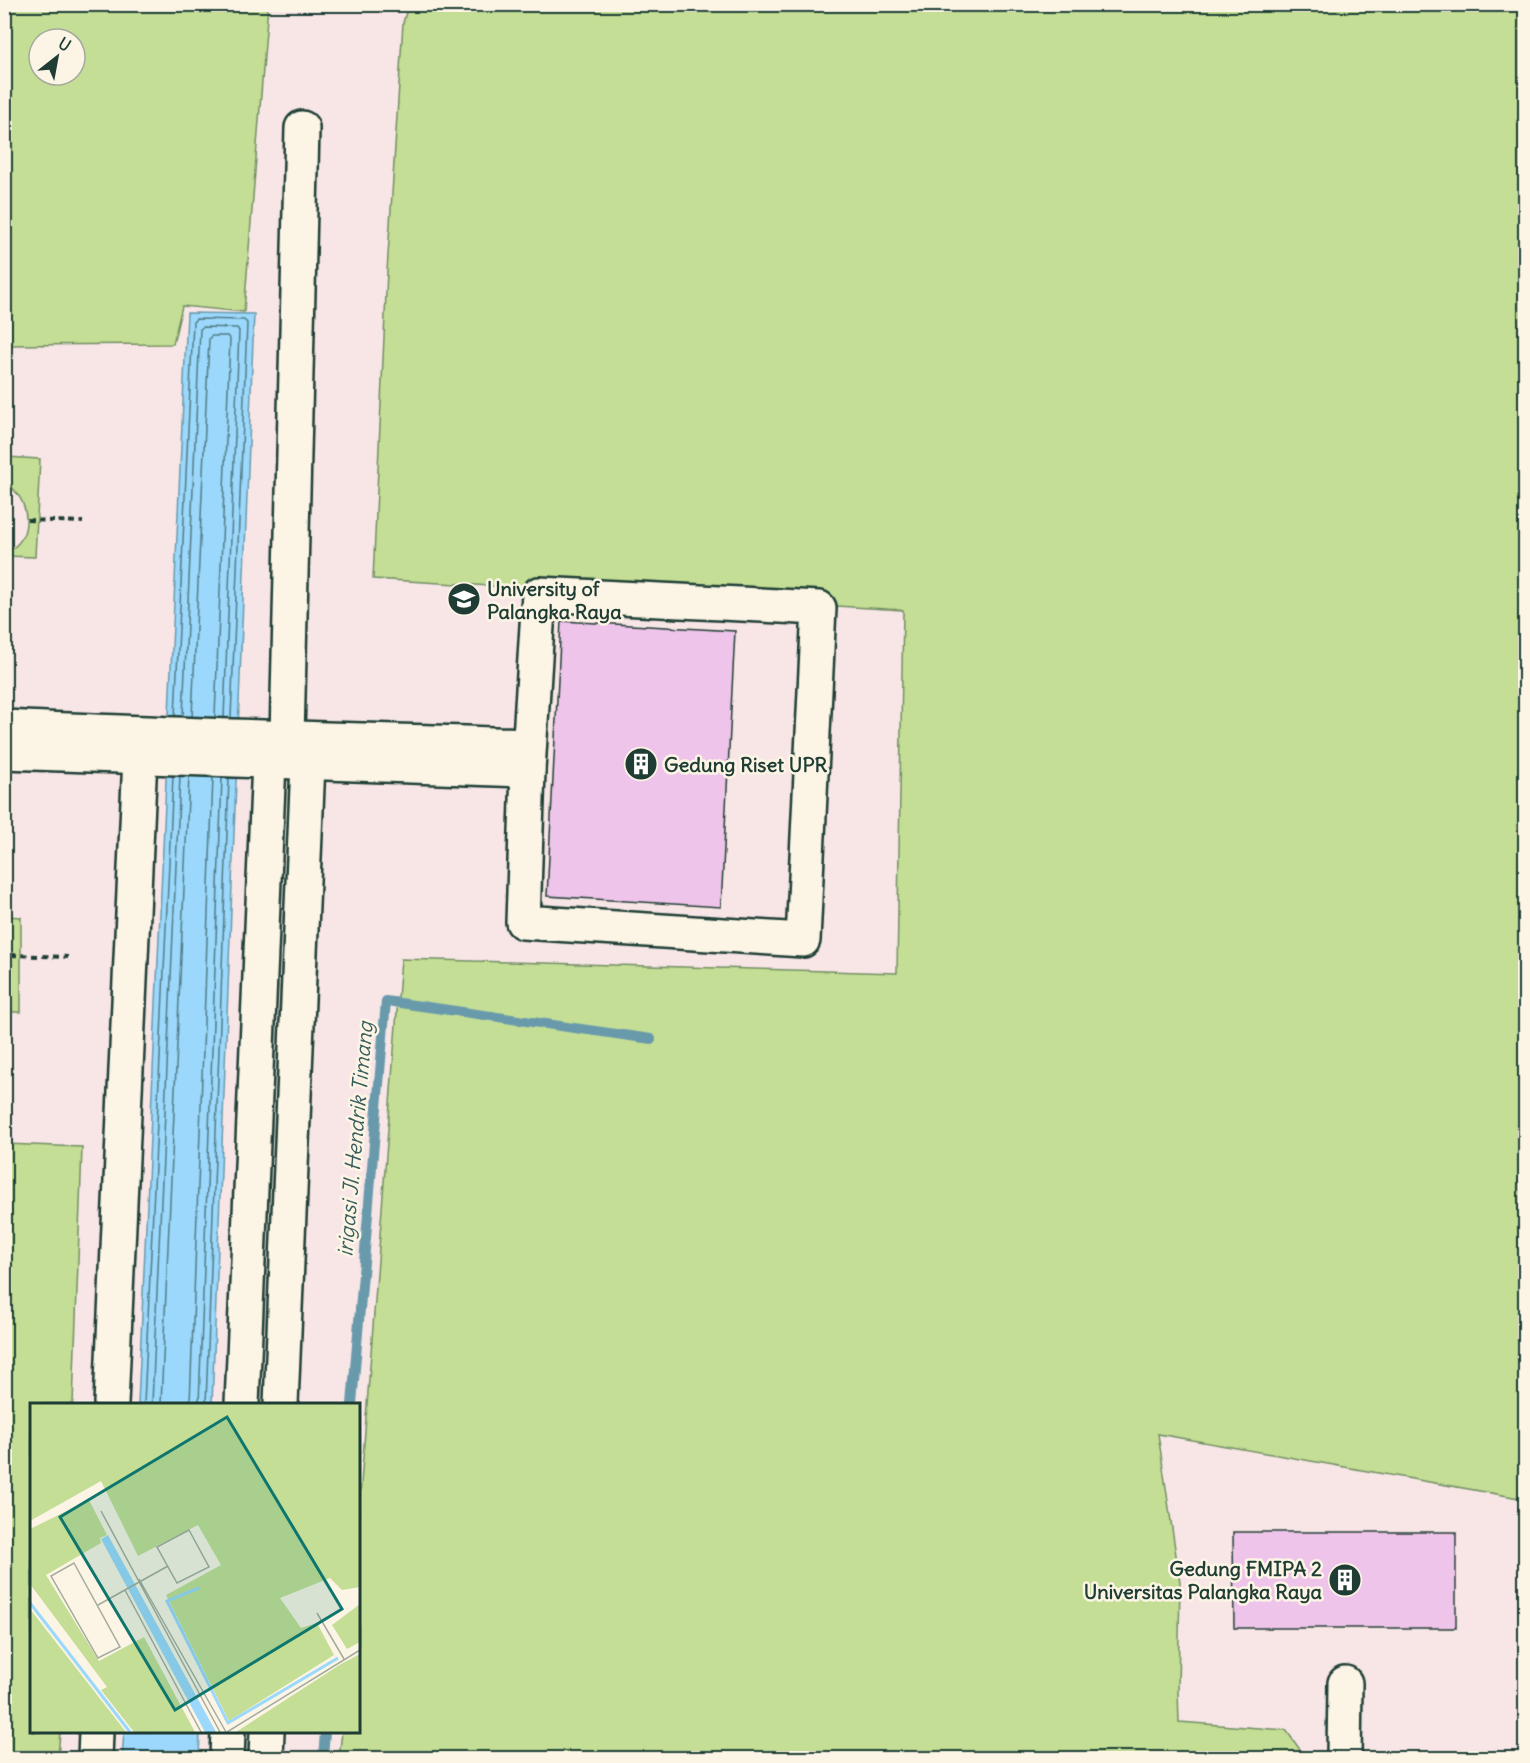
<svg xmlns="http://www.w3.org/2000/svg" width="1530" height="1763" viewBox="0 0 1530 1763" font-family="Delius,sans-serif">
<rect width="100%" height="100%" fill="#fcf5e5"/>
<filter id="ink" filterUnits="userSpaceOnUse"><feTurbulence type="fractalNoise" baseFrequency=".0167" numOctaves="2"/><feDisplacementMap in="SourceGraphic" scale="12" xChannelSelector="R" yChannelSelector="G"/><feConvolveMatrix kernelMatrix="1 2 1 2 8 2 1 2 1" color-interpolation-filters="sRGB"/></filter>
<g filter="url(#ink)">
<path fill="#f8e6e6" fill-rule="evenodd" d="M5,5h944l576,1411v342h-1520zM39,39h36v36h-36zM32,1404h326v328h-326z"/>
<g fill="#c4de95" stroke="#728e64" stroke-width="1.5" fill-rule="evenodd">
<path d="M5,4l263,1 -24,307 -62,-6 -9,38 -168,1zM39,39h36v36h-36z"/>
<path d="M408,5h1117v1494l-367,-65 22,148 -2,109 1,31 107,8 20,28h-967l3,-26h16l1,-222 42,-551 496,14 6,-363 -530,-31 14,-308 16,-248z"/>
<path d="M5,457l35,2 -5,98 -30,-1v-4c31,-11 25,-56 0,-69z"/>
<path d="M4,916l17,1v95h-16v-39l6,-18 -3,-18 -3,-5z"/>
<path d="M5,1144l77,3 -9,257h-41v328h28l-2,26h-53z"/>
</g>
<g fill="#9bd8fc" stroke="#699aac" stroke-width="1.5">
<path d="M187,313l67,1 -42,1090h-74z"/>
<path d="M124,1732h76l-1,26h-77z"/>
</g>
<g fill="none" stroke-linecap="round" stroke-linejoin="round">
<g stroke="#517b84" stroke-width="1.5">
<path d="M175,716l18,-394 3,-3 48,1 3,3 -16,395"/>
<path d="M183,716l17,-387 3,-2 34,1 2,3 -15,387"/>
<path d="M192,717l17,-378 2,-3h16l3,3 -15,378"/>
<path d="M144,1404l29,-628"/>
<path d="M152,1404l28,-628"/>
<path d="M161,1404l28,-628"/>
<path d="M190,1404l23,-627"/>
<path d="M199,1404l23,-627"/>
<path d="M206,1404l23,-626"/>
</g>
<g stroke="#699aac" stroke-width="10">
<path d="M352,1404l34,-403 265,38"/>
<path d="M323,1758l2,-26"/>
</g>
</g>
<g fill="#efc4ea" stroke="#1f3d34" stroke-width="1.5">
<path d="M561,621l174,10 -14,276 -174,-11z"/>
<path d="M1233,1532h223v96h-222z"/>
</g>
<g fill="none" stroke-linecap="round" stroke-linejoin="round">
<g stroke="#1f3d34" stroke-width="38">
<g id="minor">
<path d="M539,594l280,14 -16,332 -280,-18 5,-152z"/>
<path d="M4,727c175,9 350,12 525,18"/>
<path d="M4,752l524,18"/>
<path d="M111,1404l29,-647"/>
<path d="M242,1404l27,-643 18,-24 15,-609"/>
<path d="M281,1404l27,-641 -21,-26"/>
<path d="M95,1758l1,-26"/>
<path d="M227,1758l1,-26"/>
<path d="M266,1758l1,-26"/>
<path d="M1344,1758l1,-75"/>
</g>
</g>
<g stroke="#1f3d34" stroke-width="4" stroke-dasharray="6 4.5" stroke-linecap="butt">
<path d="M27,520l56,2"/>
<path d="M11,955l57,2"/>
</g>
<use href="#minor" stroke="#fcf5e5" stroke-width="33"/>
</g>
</g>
<defs>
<g id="university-disc" transform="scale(1.725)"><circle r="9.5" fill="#1f3d34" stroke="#fcf5e5"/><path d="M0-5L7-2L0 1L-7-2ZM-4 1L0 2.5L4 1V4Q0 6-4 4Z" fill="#fff"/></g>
<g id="building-disc" transform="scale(1.725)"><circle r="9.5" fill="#1f3d34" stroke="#fcf5e5"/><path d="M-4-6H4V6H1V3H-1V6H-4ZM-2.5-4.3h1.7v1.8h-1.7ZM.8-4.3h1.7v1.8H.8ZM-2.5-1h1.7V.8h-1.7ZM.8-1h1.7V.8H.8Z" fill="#fff"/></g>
</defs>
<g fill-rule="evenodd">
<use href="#university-disc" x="464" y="599"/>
<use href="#building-disc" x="641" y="764"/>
<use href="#building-disc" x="1345" y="1580"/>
</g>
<g text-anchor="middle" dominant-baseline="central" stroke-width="5" stroke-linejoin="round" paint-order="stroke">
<g font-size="20" font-weight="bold" fill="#1f3d34" stroke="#fcf5e5" text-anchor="start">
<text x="487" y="588">University of<tspan x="487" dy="23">Palangka Raya</tspan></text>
<text x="664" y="764">Gedung Riset UPR</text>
<text x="1322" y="1568" text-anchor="end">Gedung FMIPA 2<tspan x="1322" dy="23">Universitas Palangka Raya</tspan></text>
</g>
<g font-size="21" font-style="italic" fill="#385c5c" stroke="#fcf5e5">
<text transform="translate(355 1139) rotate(-85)">irigasi Jl. Hendrik Timang</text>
</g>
</g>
<g transform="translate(30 1403)">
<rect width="330" height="330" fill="#fcf5e5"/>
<path d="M0,1h330v183l-18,3 -12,-12 -50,20 21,30 16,-5 17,32 -105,66 -63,-126 55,-30 -23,-40 -60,31 -37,-75 -71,40zM59,97l18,35 -7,3 1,5 -55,32 53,86 45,-24 51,95h-61l-33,-42 6,-3 -77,-103v-55zM330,201v38l-13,7 -15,-24zM0,206l96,123h-96zM330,251v78h-124l105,-68z" fill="#c4de95"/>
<path d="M78,132l108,197h-11l-104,-193z" fill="#9bd8fc"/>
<path fill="none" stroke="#9bd8fc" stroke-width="3" d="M169,185l-32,13 61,122 110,-65M0,200l100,129"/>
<path fill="none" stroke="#a4ab9e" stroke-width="1.5" d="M71,108l119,221M159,127l20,37 -32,16 -20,-36zM44,160l46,84 -22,11 -47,-82zM109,176l87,153M95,187l76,142M68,202l70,-39M287,210l27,46M197,329l133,-82"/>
<path fill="#0f766e" fill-opacity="0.15" stroke="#0f766e" stroke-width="3" d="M197,14l115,192 -167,101 -115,-193z"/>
<rect width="330" height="330" fill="none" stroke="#1f3d34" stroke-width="3"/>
</g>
<rect width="1530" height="1763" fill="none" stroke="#fcf5e5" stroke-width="24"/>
<rect x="12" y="12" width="1506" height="1739" fill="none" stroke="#1f3d34" stroke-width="2" filter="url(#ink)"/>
<g transform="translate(57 57) rotate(31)"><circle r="28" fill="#fcf5e5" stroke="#a4ab9e" stroke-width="1.5"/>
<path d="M0-4.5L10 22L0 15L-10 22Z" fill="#1f3d34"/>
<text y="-9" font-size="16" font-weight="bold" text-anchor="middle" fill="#1f3d34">U</text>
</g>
</svg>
